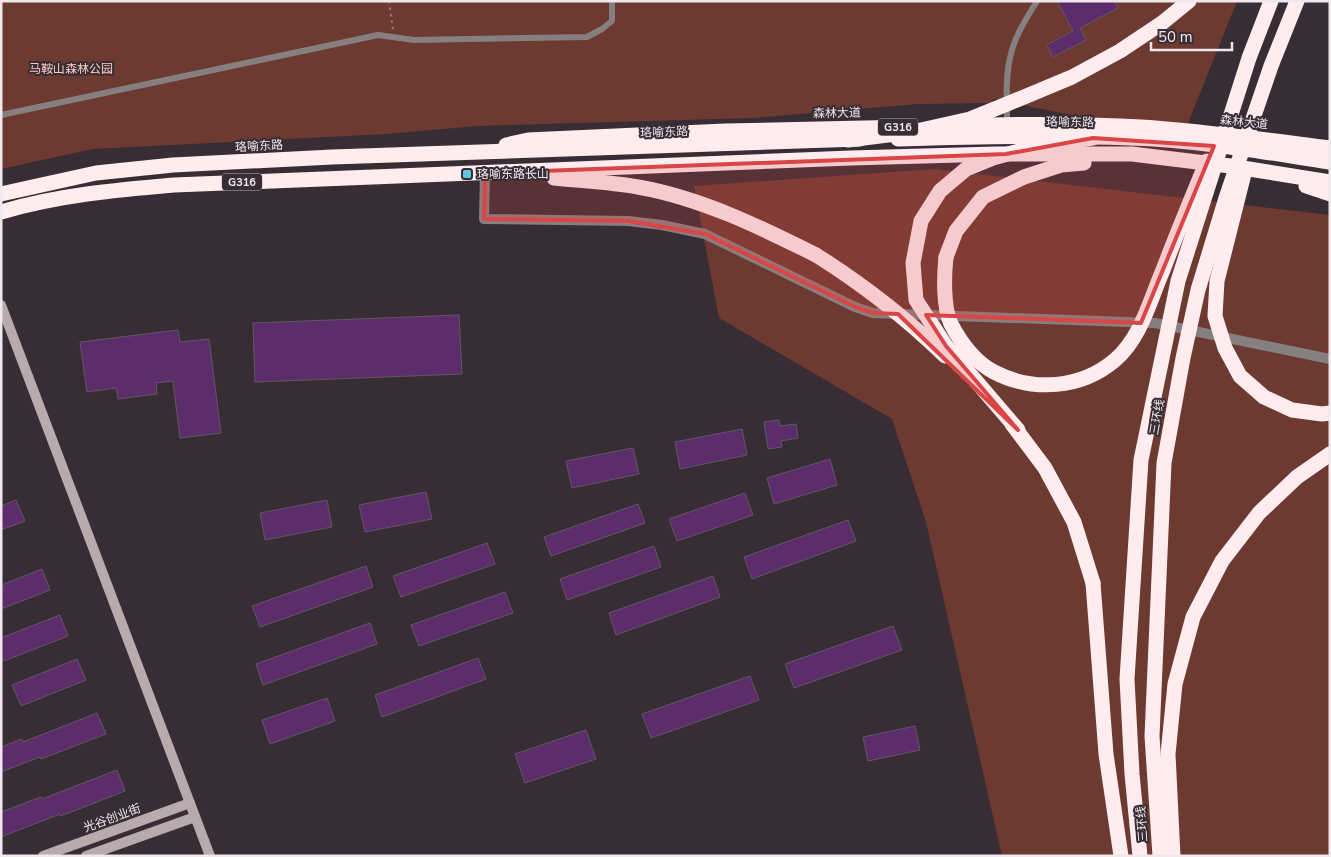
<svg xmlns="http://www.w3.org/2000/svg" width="1331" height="857" viewBox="0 0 1331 857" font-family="'Nunito Sans','Noto Sans SC',sans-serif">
<rect width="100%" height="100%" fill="#382d34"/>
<g fill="#6d3a31">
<path d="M1,1h1236l-49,122 -83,-1 -112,-23 -2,4 -73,1 -166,14 -275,8 -91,8 -293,15 -92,20z"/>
<path d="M935,169l395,46v641h-328l-76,-334 -34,-103 -173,-101 -25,-132z"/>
</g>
<g fill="#5c2c6b" stroke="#605863">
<path d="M1057,1h57l4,7 -38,20 6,12 -33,17 -6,-12 26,-14z"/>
<path d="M459,315l3,59 -207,8 -2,-59z"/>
<path d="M178,330l2,12 29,-3 12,94 -41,5 -7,-57 -17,2 1,11 -39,5 -2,-11 -29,4 -7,-50z"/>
<path d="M779,420l1,6 16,-2 2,14 -17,3 1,6 -14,2 -4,-27z"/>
<path d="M742,429l5,26 -67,14 -5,-27z"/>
<path d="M633,448l6,26 -67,14 -6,-27z"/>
<path d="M830,459l7,26 -63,19 -7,-26z"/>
<path d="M426,492l6,27 -67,13 -6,-27z"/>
<path d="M745,493l8,22 -76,26 -8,-22z"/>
<path d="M16,500l9,21 -24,9v-24z"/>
<path d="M327,500l5,27 -67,13 -5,-27z"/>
<path d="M638,504l7,19 -94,33 -7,-19z"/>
<path d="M848,520l8,21 -104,38 -8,-22z"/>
<path d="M487,543l8,21 -94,33 -8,-21z"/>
<path d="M654,546l7,21 -94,33 -7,-21z"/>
<path d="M366,566l7,21 -113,40 -8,-21z"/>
<path d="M42,569l8,21 -49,19v-24z"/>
<path d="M713,576l7,21 -104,38 -7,-22z"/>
<path d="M505,592l8,21 -94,33 -8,-21z"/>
<path d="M60,615l8,21 -64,25 -3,-5v-18z"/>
<path d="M370,623l7,21 -114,41 -7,-21z"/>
<path d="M893,626l9,24 -108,38 -9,-24z"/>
<path d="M478,658l8,21 -104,38 -7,-22z"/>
<path d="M77,659l9,21 -65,26 -9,-21z"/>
<path d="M750,676l9,24 -108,38 -9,-24z"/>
<path d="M327,698l8,23 -65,23 -8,-24z"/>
<path d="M97,713l9,21 -65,25 -1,-2 -39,15v-25l21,-8 1,3z"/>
<path d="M915,726l5,24 -52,11 -5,-24z"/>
<path d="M586,730l10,29 -71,24 -10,-29z"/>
<path d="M117,770l8,21 -64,25 -1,-2 -59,23v-25l40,-15 1,2z"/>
</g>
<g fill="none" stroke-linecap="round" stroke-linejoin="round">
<path stroke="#877e84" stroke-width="2" stroke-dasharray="2.5 4" stroke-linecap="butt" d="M389,1l4,29"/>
<g stroke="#867f80" stroke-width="6">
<path d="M1,115l377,-80 36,5 173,-3 15,-8 10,-8v-20"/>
<path d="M1007,125c0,-22 -2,-46 3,-67 4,-21 16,-39 27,-57"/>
</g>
<path stroke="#867f80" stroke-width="10" d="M485,173l-1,46 144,2 34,4 43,9 150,73 18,6 282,10 175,36"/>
<g stroke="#b7abad" stroke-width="10">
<path d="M1,305l209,551"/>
<path d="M43,856l147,-53"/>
<path d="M86,856l109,-39"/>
</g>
<g stroke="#feecef" stroke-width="15">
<path d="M955,126c62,-2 124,-3 186,1 63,4 126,13 189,21"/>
<path d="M898,139c77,-2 155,-4 232,-1 67,2 134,14 200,24"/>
<path d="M506,145l22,-5 197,-9 185,-4"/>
<path d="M554,178c28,3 56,4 84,9 63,11 122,40 178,68"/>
<path d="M1306,186l24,8"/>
<path d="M1,194l95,-21 77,-8 159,-8 528,-18"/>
<path d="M1,212c57,-17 115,-22 173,-27l677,-27 145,-4h136l98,12 100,16"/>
<path d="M946,257l10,-26 27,-34 41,-20 37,-12 23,-2"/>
<path d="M1093,583l13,171 15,102"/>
<path d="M1173,856l-5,-102 7,-70 18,-67 29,-56 37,-48 38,-36 33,-23"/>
</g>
<g stroke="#feecef" stroke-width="15">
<path d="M848,140l64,-8 58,-13 37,-15 65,-27 48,-26 42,-28 27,-22"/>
<path d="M1244,174l-27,107 -2,35 10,32 15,28 24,21 28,13 30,4 8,-1"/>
<path d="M816,255c46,29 90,63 129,101"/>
<path d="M946,257c-2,19 -3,50 5,67 10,19 24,38 43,48 39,20 87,17 121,-12 26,-22 35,-60 48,-90 14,-37 29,-73 44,-109"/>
<path d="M1012,424l33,44 29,54 19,61"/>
<path d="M1018,430l-72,-84 -30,-46 -3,-37 8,-42 19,-30 26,-22 27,-11 45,-12 55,-8"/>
<path d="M1140,856l-8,-82 -5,-95 14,-219 37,-179 71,-223 22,-57"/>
<path d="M1160,856l-8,-120 12,-273 19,-105 15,-68 28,-92 45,-132 26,-65"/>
</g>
</g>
<path fill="#da4546" fill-opacity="0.2" stroke="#da4546" stroke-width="4" stroke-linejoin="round" d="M1093,138l121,8 -73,177 -215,-8 20,31 72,84 -120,-116 -25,-1 -18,-6 -150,-73 -77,-13 -144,-2 1,-46 521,-19z"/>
<rect fill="#5bc8e6" stroke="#382d34" stroke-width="2" x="462" y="169" width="10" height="10" rx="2.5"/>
<g text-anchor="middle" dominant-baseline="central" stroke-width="4" stroke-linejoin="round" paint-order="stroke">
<g fill="#382d34" stroke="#b9b0b6" stroke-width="1">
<rect x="878" y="118.5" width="40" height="17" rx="4"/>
<rect x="222" y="173.5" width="40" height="17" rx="4"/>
</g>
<g font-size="11" font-weight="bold" fill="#f0e8ed">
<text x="898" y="127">G316</text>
<text x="242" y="182">G316</text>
</g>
<g font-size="12" fill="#feccc3" stroke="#382d34">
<text x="71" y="69">马鞍山森林公园</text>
</g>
<g font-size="12" fill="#f0e8ed" stroke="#382d34">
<text transform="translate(837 113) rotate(-1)">森林大道</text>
<text transform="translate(1070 122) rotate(1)">珞喻东路</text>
<text transform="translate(1244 122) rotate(6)">森林大道</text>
<text transform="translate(664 132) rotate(-2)">珞喻东路</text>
<text transform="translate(259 146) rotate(-3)">珞喻东路</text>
<text transform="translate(1157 417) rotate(-80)">三环线</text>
<text transform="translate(112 818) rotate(-20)">光谷创业街</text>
<text transform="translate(1142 824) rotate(-94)">三环线</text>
</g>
<g font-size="12" fill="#f0e8ed" stroke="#382d34" text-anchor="start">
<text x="477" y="174">珞喻东路长山</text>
</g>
</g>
<rect width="1331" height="857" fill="none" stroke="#f0e8ed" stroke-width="5"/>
<path d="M1151 42v8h81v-8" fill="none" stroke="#f0e8ed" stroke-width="2.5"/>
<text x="1158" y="42" font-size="15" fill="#f0e8ed" stroke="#382d34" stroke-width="4" paint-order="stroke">50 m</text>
</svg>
